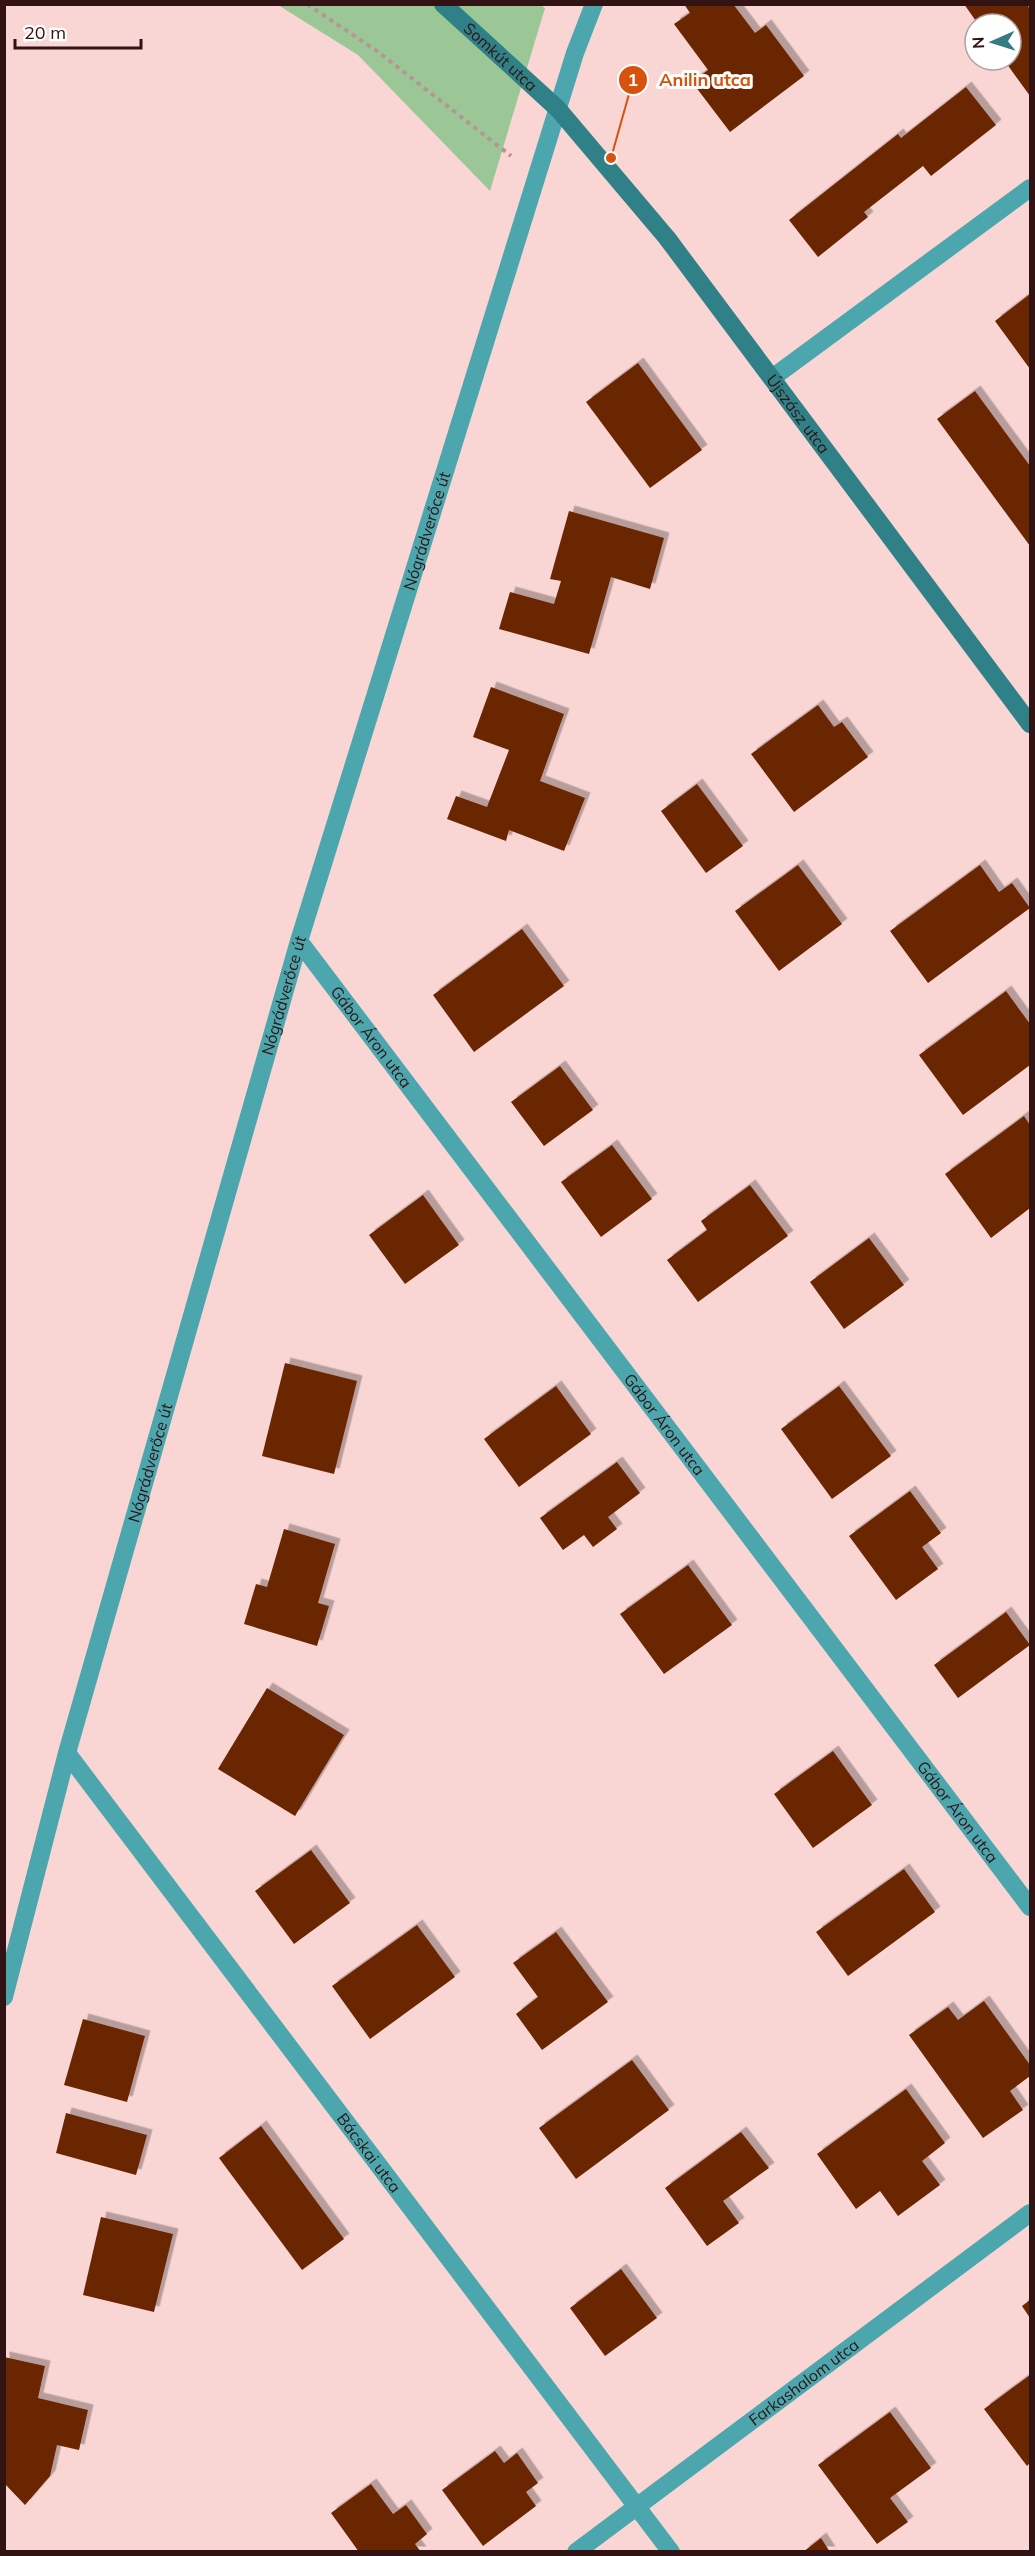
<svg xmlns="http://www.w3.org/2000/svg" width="1035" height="2556" viewBox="0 0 1035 2556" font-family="Mulish,sans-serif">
<defs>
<filter id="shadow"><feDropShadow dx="5.5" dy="-5.5" stdDeviation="0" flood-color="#0004"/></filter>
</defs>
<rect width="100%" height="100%" fill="#f9d6d4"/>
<path fill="#9bc796" d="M539,4l6,4 -55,183 -132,-136 -80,-50z"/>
<g fill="#692504" filter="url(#shadow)">
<path d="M684,4h49l22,29 11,-8 38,51 -74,56 -38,-50 16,-12 -34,-46 16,-11z"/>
<path d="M964,4h63l3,6v86l-26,-36h7v-36h-33z"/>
<path d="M966,87l30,38 -65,51 -8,-10 -59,46 4,5 -50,40 -29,-37 109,-86 3,4z"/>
<path d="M1030,294v75l-35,-48z"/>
<path d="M638,363l64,87 -52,38 -64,-86z"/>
<path d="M975,391l55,75v80l-93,-127z"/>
<path d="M569,511l95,27 -14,51 -39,-12 -22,77 -90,-25 11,-37 44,12 7,-23 -11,-2z"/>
<path d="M491,687l73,27 -24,67 45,17 -21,53 -55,-21 -3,11 -59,-22 9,-23 31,11 22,-57 -36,-13z"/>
<path d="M818,705l16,22 8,-5 26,35 -74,55 -43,-58z"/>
<path d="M697,784l46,62 -37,27 -45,-62z"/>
<path d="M798,865l44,59 -63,47 -44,-60z"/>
<path d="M980,865l19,27 13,-9 18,25 -102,75 -38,-52z"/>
<path d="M522,929l42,57 -90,66 -41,-57z"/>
<path d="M1006,991l24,33v41l-67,50 -44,-60z"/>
<path d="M560,1066l33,44 -49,36 -33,-44z"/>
<path d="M1024,1116l6,9v83l-39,30 -46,-64z"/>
<path d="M612,1145l40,54 -51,38 -40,-55z"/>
<path d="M750,1185l38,51 -90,66 -31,-42 40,-30 -6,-9z"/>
<path d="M423,1195l36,50 -54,39 -36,-49z"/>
<path d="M869,1238l35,47 -60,44 -34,-47z"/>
<path d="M285,1363l72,18 -23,93 -72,-18z"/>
<path d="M556,1386l35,48 -72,53 -35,-48z"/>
<path d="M839,1386l52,70 -59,43 -51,-70z"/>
<path d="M617,1462l23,31 -32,24 9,12 -24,18 -9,-12 -21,15 -23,-32z"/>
<path d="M910,1491l31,42 -19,14 16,22 -42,31 -47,-64z"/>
<path d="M284,1529l51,15 -17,59 11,3 -12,40 -73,-22 12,-40 11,3z"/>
<path d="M688,1565l44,60 -68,49 -44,-60z"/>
<path d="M1006,1612l24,33 -72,53 -24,-33z"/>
<path d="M267,1688l77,47 -49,81 -77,-47z"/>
<path d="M833,1751l39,54 -59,43 -39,-54z"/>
<path d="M311,1850l39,53 -56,41 -39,-53z"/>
<path d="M904,1869l31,43 -87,64 -32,-44z"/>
<path d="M417,1925l38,52 -85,62 -38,-53z"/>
<path d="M556,1932l52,70 -66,48 -26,-36 22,-17 -25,-34z"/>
<path d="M984,2001l46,64v11l-20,15 13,19 -40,28 -74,-103 39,-28 10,13z"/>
<path d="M83,2019l62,17 -18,66 -63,-17z"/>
<path d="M632,2060l37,50 -93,69 -37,-51z"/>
<path d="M906,2089l39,54 -23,18 18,24 -42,31 -18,-25 -24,18 -39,-55z"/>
<path d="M66,2113l81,22 -11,40 -80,-22z"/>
<path d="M261,2126l83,113 -42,31 -83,-112z"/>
<path d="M741,2132l28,36 -46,33 16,22 -32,23 -42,-58z"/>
<path d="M101,2217l72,17 -19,78 -71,-17z"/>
<path d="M621,2269l36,49 -52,38 -35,-48z"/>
<path d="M1030,2300v18l-8,-12z"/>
<path d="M4,2357l41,9 -7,32 50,12 -9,40 -22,-5 -7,31 -25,29 -21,-22z"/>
<path d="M1030,2375v88l-3,3 -43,-57z"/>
<path d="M890,2412l41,56 -41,30 18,24 -31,22 -59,-79z"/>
<path d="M495,2451l9,12 13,-10 21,30 -12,9 10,14 -53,40 -41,-56z"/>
<path d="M371,2484l22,30 13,-9 21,29 -12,10 6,8h-62l-28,-39z"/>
<path d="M821,2538l9,14h-27z"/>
</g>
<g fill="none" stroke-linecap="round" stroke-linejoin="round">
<path stroke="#b69594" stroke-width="4" stroke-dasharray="4.5 4.5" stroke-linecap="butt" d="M307,4l70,47 134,105"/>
<g stroke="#4ca6ad" stroke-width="18">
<path d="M772,378l258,-190"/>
<path id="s1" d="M299,941l731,966"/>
<path id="s2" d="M67,1753l604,799"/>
<path id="s3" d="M4,1997l63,-244 232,-812 276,-888 19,-49"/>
<path id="s4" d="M576,2552l454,-339"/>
</g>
<path stroke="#2f8187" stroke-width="18" id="s5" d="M443,4l115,105 109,129 363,486"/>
</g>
<g text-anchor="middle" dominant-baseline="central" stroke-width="6" stroke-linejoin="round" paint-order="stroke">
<g font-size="16" fill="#311313" stroke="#fff">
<text stroke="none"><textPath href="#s5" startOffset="78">Somkút utca</textPath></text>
<text stroke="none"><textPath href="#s5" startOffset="544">Újszász utca</textPath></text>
<text stroke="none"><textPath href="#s3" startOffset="1526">Nógrádverőce út</textPath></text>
<text stroke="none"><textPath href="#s3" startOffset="1040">Nógrádverőce út</textPath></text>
<text stroke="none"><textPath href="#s1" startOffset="120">Gábor Áron utca</textPath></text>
<text stroke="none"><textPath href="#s1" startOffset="606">Gábor Áron utca</textPath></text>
<text stroke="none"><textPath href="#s3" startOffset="554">Nógrádverőce út</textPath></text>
<text stroke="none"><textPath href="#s1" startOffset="1092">Gábor Áron utca</textPath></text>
<text stroke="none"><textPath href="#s2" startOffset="501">Bácskai utca</textPath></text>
<text stroke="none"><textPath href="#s4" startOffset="284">Farkashalom utca</textPath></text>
</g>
</g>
<path fill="none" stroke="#d6520d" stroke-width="2" d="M611 158L633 80"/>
<g fill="#d6520d" stroke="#fff" stroke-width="2">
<circle cx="611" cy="158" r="6"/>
<circle cx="633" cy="80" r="15"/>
</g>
<g font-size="18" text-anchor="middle" font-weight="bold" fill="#fff">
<text x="633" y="86">1</text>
</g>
<g font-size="18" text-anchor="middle" font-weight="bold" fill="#d6520d" stroke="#fff" stroke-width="6" stroke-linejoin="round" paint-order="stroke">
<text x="705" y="86">Anilin utca</text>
</g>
<rect width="1035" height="2556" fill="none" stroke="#311313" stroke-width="12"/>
<g transform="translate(993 42) rotate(267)"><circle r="28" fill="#ffffff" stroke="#ada1a1" stroke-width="1.5"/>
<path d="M0-4.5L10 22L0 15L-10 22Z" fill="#337c81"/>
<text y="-9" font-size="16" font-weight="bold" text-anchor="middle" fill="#311313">N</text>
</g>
<path d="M15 39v9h126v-9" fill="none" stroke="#311313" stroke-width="3"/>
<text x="24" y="39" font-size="18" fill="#311313" stroke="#ffffff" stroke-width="4.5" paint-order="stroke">20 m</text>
</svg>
